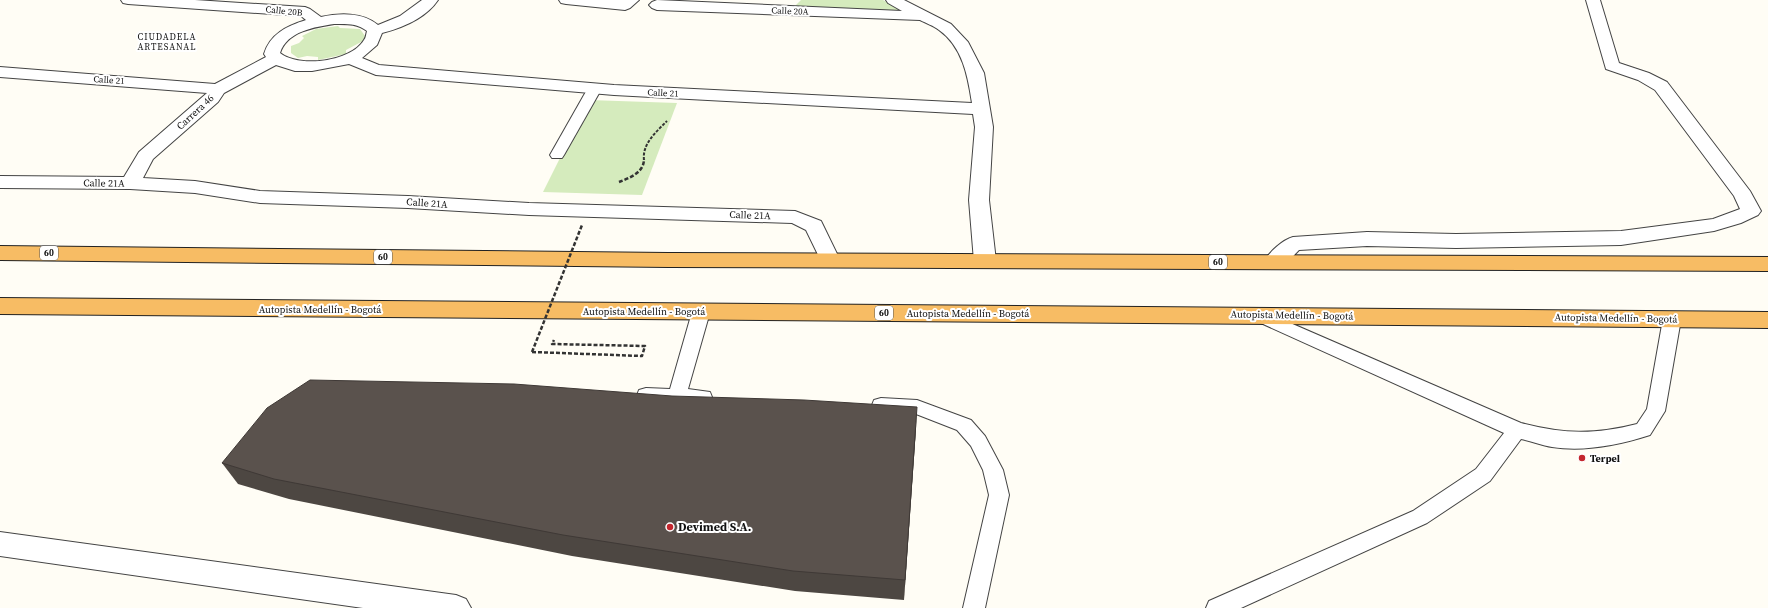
<svg xmlns="http://www.w3.org/2000/svg" width="1768" height="608" viewBox="0 0 1768 608" font-family="'Source Serif 4',serif">
<rect width="100%" height="100%" fill="#fffdf5"/>
<g fill="#d5ebbd">
<path d="M801,0h82l21,11 -111,-3z"/>
<path d="M338,26l2,2 20,1 5,7 -2,5 -17,9v4l-28,6v-3l-11,-1 -9,2 -7,-5v-7l8,-3 5,-5 -2,-2 14,-7z"/>
<path d="M589,100l88,3 -35,92 -99,-3z"/>
</g>
<g fill="none" stroke-linecap="round" stroke-linejoin="round">
<g stroke="#444" stroke-width="2">
<g id="service">
<path d="M595,84l5,1 2,3 -38,67 -2,3h-10l-2,-3 38,-67 2,-3z"/>
<path d="M701,306l6,2 3,4 -22,77 22,3 2,5 -2,5 -7,2 -57,-2 -7,-2 -2,-5 2,-5 7,-2 24,1 22,-77 3,-4z"/>
<path d="M1258,309l263,114c42,11 73,12 116,1l10,-15 16,-90 3,-4 6,-2 6,2 3,4 -16,92 -15,24c-31,10 -66,17 -98,12 -11,-2 -21,-6 -31,-8l-31,42 -63,42 -186,85h-35l3,-7 204,-90 63,-42 28,-36 -252,-114 -3,-4 3,-4z"/>
<path d="M881,398l36,2 54,20 14,16 18,34 6,25 -24,113h-22l26,-113 -6,-25 -12,-24 -14,-16 -41,-16 -35,-2 -7,-2 -2,-5 2,-5z"/>
</g>
</g>
<g stroke="#444" stroke-width="2">
<g id="minor">
<path d="M121,0h74l110,7 5,2 11,8c18,-4 42,-5 57,8l22,-9 22,-16h16c-12,18 -36,28 -56,33l-5,12 -15,13 17,7 235,20 358,18c-4,-26 -9,-56 -33,-73 -5,-4 -13,-7 -19,-10l-263,-10 -5,-2 -3,-3 3,-3 5,-2 245,11 -14,-8 -2,-3h18l47,24 17,18 16,31 9,54 -4,73 7,61 -4,5 -7,2 -7,-2 -4,-5 -5,-61 6,-73 -2,-13 -359,-19 -238,-20 -27,-11 -37,7h-17l-19,-6 -52,28 -6,9 -65,57 -10,19 52,3 65,10 148,5 121,7 266,8 26,10 19,39 -3,5 -7,2 -7,-2 -17,-35 -14,-7 -263,-8 -121,-7 -148,-5 -65,-10 -65,-4 -130,-1v-12l124,1 15,-25 68,-59 -207,-16v-10l215,17 51,-27 -2,-3c6,-20 23,-28 42,-34l-5,-4 -173,-12 -5,-1zM334,24c12,0 23,-1 33,7 -1,3 -1,7 -3,9 -13,22 -65,28 -84,13 7,-22 35,-26 54,-29z"/>
<path d="M559,0h80l-9,8 -5,2 -59,-6 -5,-1z"/>
<path d="M1586,0h14l19,63 30,10 18,9 83,109 11,20 -3,4 -17,8 -27,8 -93,14 -165,3 -89,-2 -68,4c-10,10 -17,21 -32,17l-4,-5c7,-10 19,-22 30,-25l74,-5 89,2 165,-3 92,-12 27,-10 -6,-13 -79,-106 -17,-10 -32,-11z"/>
<path d="M0,532l456,63 10,4 5,9h-108l-363,-52z"/>
</g>
</g>
<g stroke="#222" stroke-width="2">
<g id="trunk">
<path d="M0,246l668,7 1100,4v14l-1100,-4 -668,-7z"/>
<path d="M0,298l1768,14v16l-1768,-14z"/>
</g>
</g>
<path stroke="#333" stroke-width="2" stroke-dasharray="3 1.5" stroke-linecap="butt" d="M644,160c-2,-16 12,-28 23,-39"/>
<g stroke="#333" stroke-width="2.5" stroke-dasharray="4 2" stroke-linecap="butt">
<path d="M619,182c10,-4 25,-9 25,-23"/>
<path d="M532,352l110,4 3,-10 -93,-2 2,-4"/>
</g>
<use href="#service" fill="#fff" fill-rule="evenodd"/>
<use href="#minor" fill="#fff" fill-rule="evenodd"/>
<use href="#trunk" fill="#f7bc64" fill-rule="evenodd"/>
<path stroke="#333" stroke-width="2.5" stroke-dasharray="4 2" stroke-linecap="butt" d="M532,352l50,-127"/>
</g>
<path fill="#4d4742" d="M672,396l244,32 -12,172 -109,-9 -223,-35 -283,-57 -51,-15 -16,-21z"/>
<path fill="#3f3936" d="M917,407l-1,21 -12,172 1,-20z"/>
<path fill="#5a524d" stroke="#3f3936" d="M310,380l204,4 158,12 132,4 113,7 -12,173 -112,-9 -230,-36 -289,-56 -52,-16 45,-55z"/>
<g fill="#c4262e" stroke="#fff" stroke-width="1.5">
<circle cx="1582" cy="458" r="4"/>
<circle cx="670" cy="527" r="4"/>
</g>
<g text-anchor="middle" dominant-baseline="central" stroke-width="4" stroke-linejoin="round" paint-order="stroke">
<g font-size="9" fill="#111" stroke="#fff">
<text transform="translate(284 11) rotate(6)">Calle 20B</text>
<text transform="translate(790 11) rotate(2)">Calle 20A</text>
<text transform="translate(109 80) rotate(4)">Calle 21</text>
<text transform="translate(663 93) rotate(3)">Calle 21</text>
</g>
<g font-size="9" letter-spacing="1" fill="#111" stroke="#fff">
<text x="167" y="37">CIUDADELA<tspan x="167" dy="10">ARTESANAL</tspan></text>
</g>
<g fill="#fff" stroke="#585858" stroke-width="1">
<rect x="40" y="246" width="18" height="14" rx="3"/>
<rect x="374" y="250" width="18" height="14" rx="3"/>
<rect x="1209" y="255" width="18" height="14" rx="3"/>
<rect x="875" y="306" width="18" height="14" rx="3"/>
</g>
<g font-size="9" font-weight="bold" fill="#111">
<text x="49" y="253">60</text>
<text x="383" y="257">60</text>
<text x="1218" y="262">60</text>
<text x="884" y="313">60</text>
</g>
<g font-size="10" fill="#111" stroke="#fff">
<text transform="translate(195 112) rotate(-43)">Carrera 46</text>
<text transform="translate(104 183) rotate(1)">Calle 21A</text>
<text transform="translate(427 203) rotate(4)">Calle 21A</text>
<text transform="translate(750 215) rotate(2)">Calle 21A</text>
<text x="320" y="309">Autopista Medellín - Bogotá</text>
<text x="644" y="311">Autopista Medellín - Bogotá</text>
<text x="968" y="313">Autopista Medellín - Bogotá</text>
<text transform="translate(1292 315) rotate(1)">Autopista Medellín - Bogotá</text>
<text transform="translate(1616 318) rotate(1)">Autopista Medellín - Bogotá</text>
</g>
<g font-size="10" font-weight="bold" fill="#111" stroke="#fff" text-anchor="start">
<text x="1590" y="458">Terpel</text>
</g>
<g font-size="12" font-weight="bold" fill="#111" stroke="#fff" text-anchor="start">
<text x="678" y="527">Devimed S.A.</text>
</g>
</g>
</svg>
